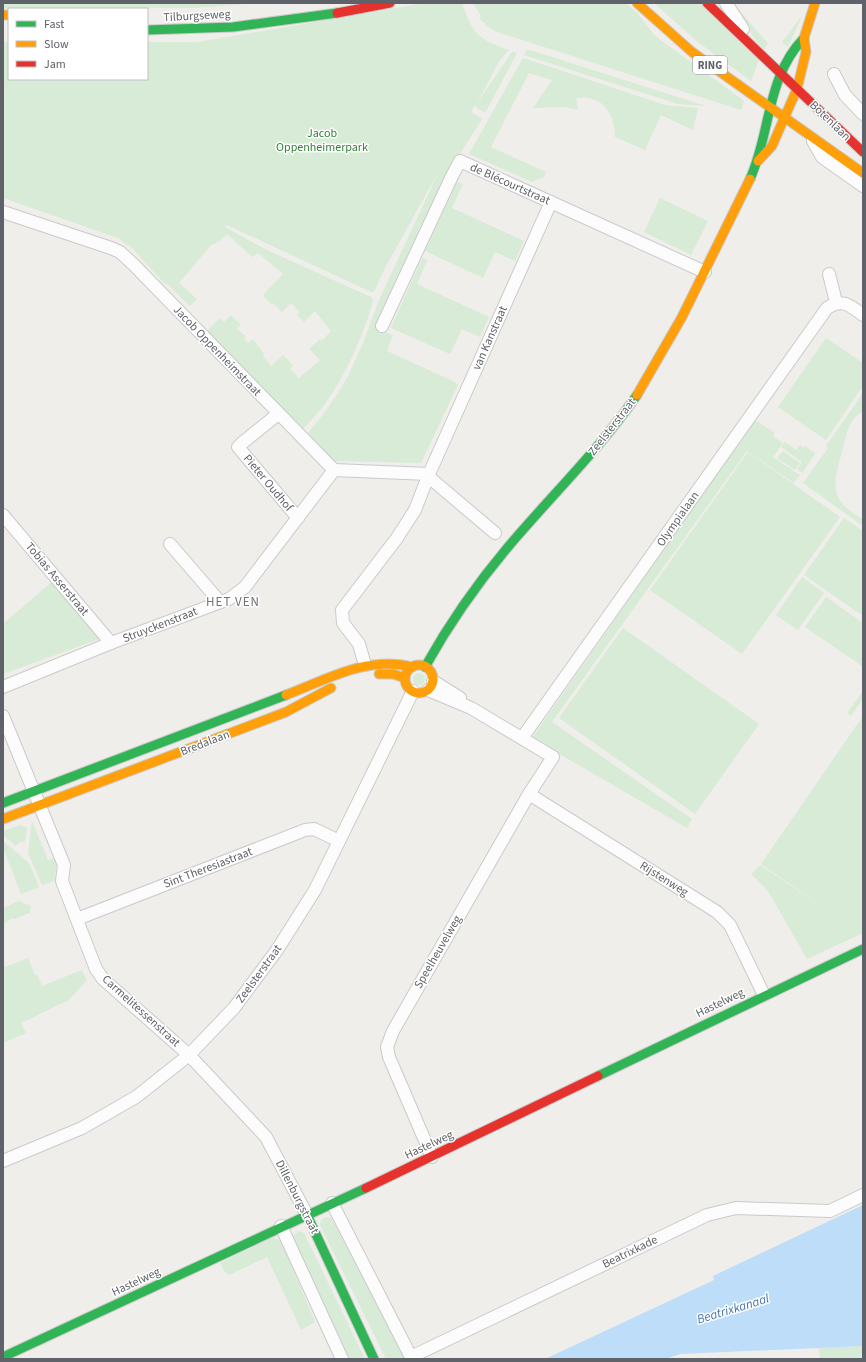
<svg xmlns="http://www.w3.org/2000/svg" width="866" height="1362" viewBox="0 0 866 1362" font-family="'Source Sans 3',sans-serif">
<rect width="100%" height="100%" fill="#efeeea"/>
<g fill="#d7ebd6">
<path d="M3,3h257l-66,5 -191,1z"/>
<path d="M425,3h37c11,31 15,36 47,47l-9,10 -23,43 35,-51 5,1 -32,60 -9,-6v-3l-5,8 11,7 -26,41 -80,165 2,4 15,6 -6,16 66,30 5,4 -37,78 -87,-2 -27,-27 15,-18 18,-26 8,-14 15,-33 17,-45 59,-127 -54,97 -11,24h-3l-144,-67 -2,2 42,23 104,47 2,3c-8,33 -28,76 -48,104 -7,9 -15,17 -22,25l-96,-98 13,-13 4,4 7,-7 10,10 -4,4 9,8 -2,2 4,4 5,-4 11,15 -1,2 8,10 12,-11 10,10 -3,4 9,9 21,-18 -11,-11 11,-10 2,2 9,-10 -16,-20 -11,11 -7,-7 3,-3 -9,-9 -9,9 -9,-9 -2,1 -8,-9 20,-21 -25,-21 -6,4 -25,-23 -7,7 -9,4 -32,38 18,16 -7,7 -24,-23 -1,1 -33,-36 -14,-10 -115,-40v-156h6v37h138v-37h51z"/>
<path d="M473,3h153l12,11 16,21 90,66 -3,9 -244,-78 -9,-5 -9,-9 2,-2z"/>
<path d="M654,3h45l60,57 -8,21 -53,-39z"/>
<path d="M734,5c12,12 22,26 34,38l-4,6 -7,-7 -25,-36z"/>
<path d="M801,17v1l-13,29 -6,-5z"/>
<path d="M530,50l176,56 -28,-2 -154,-49 2,-4z"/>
<path d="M523,58l142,47 33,3 -5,22 -32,-15 -16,35 -30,-13c0,-24 -13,-43 -39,-39l2,12 -13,-3 -32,1 19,-28 -23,-7 -38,74 55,25 -2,5 -12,5 -63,-28z"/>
<path d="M457,182l6,2 -11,24 72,33 -9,20 -20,-9 -12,26 -58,-27z"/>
<path d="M660,198l48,23 -17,34 -47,-23z"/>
<path d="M422,258l5,2 -10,24 72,33 -9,20 -18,-8 -12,25 -59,-26z"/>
<path d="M826,338l37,25v23l-37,54 -48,-33z"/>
<path d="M863,393v18c-15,9 -16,22 -20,37 -9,33 -17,52 20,71v7l-60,-43 25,-35 -2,-2z"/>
<path d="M755,420l20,13 -2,3 10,7 -10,14 27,18 -6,8 -47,-32 -195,271 140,97 -5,9 -155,-90z"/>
<path d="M785,442l11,8 4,-5 4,3 1,-2 10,8 -13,19 -5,-4 5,-7 -21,-15z"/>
<path d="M783,451l17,12 -5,7 -18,-12z"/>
<path d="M748,452l92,65 -98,137 -92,-64z"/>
<path d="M844,518l19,13v85l-59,-41z"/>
<path d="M802,577l22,16 -26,37 -22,-15z"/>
<path d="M53,581l49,57 -99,36v-50z"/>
<path d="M826,597l37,26 -1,43 -57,-39z"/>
<path d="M623,628l136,96 -64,90 -136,-96z"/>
<circle cx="419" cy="679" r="6"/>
<path d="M863,691v8l-12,17 -4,-3z"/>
<path d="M863,716v217l-56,26 -39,-68 -17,-17 9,-9 77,52 -76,-53z"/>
<path d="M32,821l16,39 7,-2 2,4 -3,19 -12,4 -14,-32z"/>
<path d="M21,825l6,3 -2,14h-5l-4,4 -13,-11v-4z"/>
<path d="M3,841l26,22 10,24 -18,7 -18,-46z"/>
<path d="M19,901l12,5 -1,7 -16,6 -1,-1 -10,6v-16z"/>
<path d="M28,958l7,17h2l5,11 40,-16 5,10 -18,20 -48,23 5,10 -23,10v-75z"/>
<path d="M326,1217l5,1 77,141h-22l-66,-134 1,-5z"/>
<path d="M299,1231l5,2 61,126h-18l-53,-120v-4z"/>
<path d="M272,1238l9,2 34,82 -14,8 -34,-73 -38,18 -5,-4 -4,-8z"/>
<path d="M863,1346v13h-43l-1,-11z"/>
</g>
<path fill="#beddf9" d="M863,1205v141l-183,8 -14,5h-121l169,-79 -1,-4z"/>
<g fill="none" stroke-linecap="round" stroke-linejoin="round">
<g stroke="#cbcacb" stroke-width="14">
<g id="street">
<path d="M726,3l17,26"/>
<path d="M834,74l11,21 18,19"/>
<path d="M813,141l9,16 41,29"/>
<path d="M3,212l108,36 9,4 13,12 201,206 95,4"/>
<path d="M829,274l7,28"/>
<path d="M382,326l70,-150 8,-15 245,111"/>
<path d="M241,444l37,-30"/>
<path d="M238,447l60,71"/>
<path d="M429,474l1,4 65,55"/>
<path d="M3,515l108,128"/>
<path d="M170,544l50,58"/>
<path d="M365,665l-6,-21 -16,-21 -1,-13 55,-72 18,-28 14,-36 122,-272"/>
<path d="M433,681l27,17"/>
<path d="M3,687l108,-44 118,-44 16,-12 89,-117"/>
<path d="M428,690l43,18 82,49 -24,37 -136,237 -6,16 2,10 43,100"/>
<path d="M3,716l61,149 -2,16 34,88 7,10 86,76 77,82 41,78"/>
<path d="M522,738l305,-430c16,-10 22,-3 36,7"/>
<path d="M529,794l188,118 13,13 34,70"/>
<path d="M77,919l228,-89 9,-1 25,12"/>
<path d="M3,1161l79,-33 54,-31 53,-42 45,-47 43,-58 38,-60 98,-199"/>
<path d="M332,1203l80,156"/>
<path d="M281,1226l61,133"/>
<path d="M411,1357l296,-142 29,-7 94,3 33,-16"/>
</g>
</g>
<g stroke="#cacacb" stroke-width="11">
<g id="fast">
<path d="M147,30l86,-3 104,-14"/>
<path d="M750,179c21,-46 16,-102 54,-141"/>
<path d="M425,667c24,-43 51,-82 83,-120 43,-51 91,-97 129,-152"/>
<path d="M3,803l283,-108"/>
<path d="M598,1076l265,-127"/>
<path d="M307,1215l67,144"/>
<path d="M3,1357l363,-169"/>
</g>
</g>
<g stroke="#cacacb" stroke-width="11">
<g id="slow">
<path d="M637,3l55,49 171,121"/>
<path d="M3,15h6"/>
<path d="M758,161l14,-15 25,-57 9,-37 -2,-14 11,-35"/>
<path d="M637,395l45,-78 68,-138"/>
<circle cx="419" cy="679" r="14"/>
<path d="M379,674h14l12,4"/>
<path d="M286,695c40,-15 82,-40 126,-28"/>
<path d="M3,819l283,-107 45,-24"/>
</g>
</g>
<g stroke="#cacacb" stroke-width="11">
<g id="jam">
<path d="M707,3l156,149"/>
<path d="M337,13l53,-10"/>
<path d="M366,1188l232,-112"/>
</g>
</g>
<use href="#street" stroke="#fdfcfc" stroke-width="12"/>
<use href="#fast" stroke="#30b455" stroke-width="9"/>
<use href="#slow" stroke="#ff9f0a" stroke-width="9"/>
<use href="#jam" stroke="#e5322d" stroke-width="9"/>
</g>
<g text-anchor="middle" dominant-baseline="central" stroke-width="3" stroke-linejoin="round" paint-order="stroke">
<rect fill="#fff" stroke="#8f9195" stroke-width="1" x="693" y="56" width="34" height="18" rx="3"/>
<g font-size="11" font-weight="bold" fill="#5f6268">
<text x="710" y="65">RING</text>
</g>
<g font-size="12" fill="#5f6268" stroke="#fff">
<text transform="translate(197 16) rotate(-3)">Tilburgseweg</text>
<text transform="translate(830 121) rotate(44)">Botenlaan</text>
<text transform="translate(510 184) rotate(24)">de Blécourtstraat</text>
<text transform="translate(490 338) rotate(-66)">van Kanstraat</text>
<text transform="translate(217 351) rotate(46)">Jacob Oppenheimstraat</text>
<text transform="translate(612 427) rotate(-52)">Zeelsterstraat</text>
<text transform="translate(268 483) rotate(50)">Pieter Oudhof</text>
<text transform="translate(678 519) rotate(-55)">Olympialaan</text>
<text transform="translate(57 579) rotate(50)">Tobias Asserstraat</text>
<text transform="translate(160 625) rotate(-21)">Struyckenstraat</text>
<text transform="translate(205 743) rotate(-21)">Bredalaan</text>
<text transform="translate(208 868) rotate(-21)">Sint Theresiastraat</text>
<text transform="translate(664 879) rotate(32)">Rijstenweg</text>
<text transform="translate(438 952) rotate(-60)">Speelheuvelweg</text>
<text transform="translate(259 974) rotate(-54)">Zeelsterstraat</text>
<text transform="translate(720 1003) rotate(-26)">Hastelweg</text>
<text transform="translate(141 1011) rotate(42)">Carmelitessenstraat</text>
<text transform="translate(429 1145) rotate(-25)">Hastelweg</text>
<text transform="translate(297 1197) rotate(63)">Dillenburgstraat</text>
<text transform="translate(630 1252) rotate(-26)">Beatrixkade</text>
<text transform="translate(136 1282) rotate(-25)">Hastelweg</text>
</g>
<g font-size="12" fill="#34813a" stroke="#fff">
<text x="322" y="133">Jacob<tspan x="322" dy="14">Oppenheimerpark</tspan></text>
</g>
<g font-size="13" letter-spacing="1" fill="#70747a" stroke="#fff">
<text x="233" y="602">HET VEN</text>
</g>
<g font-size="13" font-style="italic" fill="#4476b3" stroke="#fff">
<text transform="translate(733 1309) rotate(-17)">Beatrixkanaal</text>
</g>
</g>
<rect width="866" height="1362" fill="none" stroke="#5f6268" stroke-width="8"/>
<rect x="8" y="8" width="140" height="72" fill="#ffffff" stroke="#bfc0c3"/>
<rect x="16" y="21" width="20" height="6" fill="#30b455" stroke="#bfc0c3"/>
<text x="44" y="28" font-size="12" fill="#5f6268">Fast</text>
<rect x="16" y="41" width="20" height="6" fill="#ff9f0a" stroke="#bfc0c3"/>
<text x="44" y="48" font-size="12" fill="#5f6268">Slow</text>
<rect x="16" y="61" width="20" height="6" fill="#e5322d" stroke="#bfc0c3"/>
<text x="44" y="68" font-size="12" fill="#5f6268">Jam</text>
</svg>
